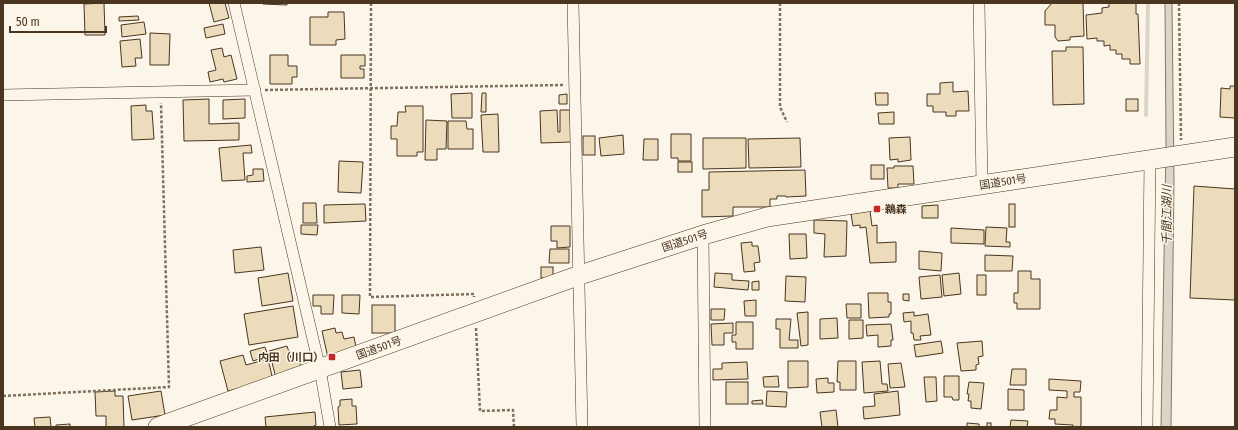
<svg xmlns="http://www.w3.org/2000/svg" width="1238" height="430" viewBox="0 0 1238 430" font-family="'Fira Sans Condensed','Noto Sans JP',sans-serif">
<rect width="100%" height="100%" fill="#fbf6e9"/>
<path fill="#dcd4c6" stroke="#887966" d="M1165,3h7l2,177 -3,247h-10l5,-281z"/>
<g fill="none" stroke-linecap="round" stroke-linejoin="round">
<path stroke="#dcd4c6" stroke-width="4" d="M1146,115l2,-112"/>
</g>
<g fill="#ecdcbc" stroke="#4a3520">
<path d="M104,3l1,32h-20l-1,-31z"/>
<path d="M209,3h16l4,15 -15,4z"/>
<path d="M263,3h24v2l-24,-1z"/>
<path d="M1052,3h31l1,33 -14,1v3l-12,1 -3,-4v-12h-10v-14z"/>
<path d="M1109,3h27v11h2l2,50h-10v-5h-8v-5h-6v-4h-6v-5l-6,1v-5h-7v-3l-10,1 -1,-24 16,-2v-5l7,-1z"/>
<path d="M328,12h16l1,27 -9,1v5h-26v-28h18z"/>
<path d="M138,16l1,4 -20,1v-4z"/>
<path d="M144,22l2,12 -24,3 -1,-12z"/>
<path d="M223,24l2,10 -19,4 -2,-10z"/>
<path d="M150,33l20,1 -1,31h-19z"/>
<path d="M140,39l2,19h-7l1,8 -14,1 -2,-26z"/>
<path d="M1066,47h17l1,57 -31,1 -1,-54h14z"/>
<path d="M222,48l2,9 7,-2 6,24 -13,3 -1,-3 -13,3 -2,-10 8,-2 -5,-20z"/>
<path d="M270,55h18v11h9v11h-5v7h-22z"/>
<path d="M341,55h24v11h-5v3h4v9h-23z"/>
<path d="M953,82v10l15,-1 1,20h-13v5h-10v-4h-13v-6h-6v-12h13v-11z"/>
<path d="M1230,86h5v32l-15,-1 1,-29 9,1z"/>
<path d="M472,93v25h-20l-1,-24z"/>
<path d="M482,93h4v19h-5z"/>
<path d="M875,93h13v12h-12z"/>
<path d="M567,94v10h-8v-9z"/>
<path d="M209,99v25l30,-1v17l-55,1 -1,-41z"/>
<path d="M245,99v19l-22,1v-19z"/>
<rect x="1126" y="99" width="12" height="12"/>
<path d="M146,105v6h6l2,28 -22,1 -1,-34z"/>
<path d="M405,106h18v46h-6v4h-20v-17h-6v-13h6l1,-14h8z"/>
<path d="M557,110l1,22h2v-22h10l1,32 -30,1 -1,-32z"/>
<path d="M894,112v12h-15l-1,-11z"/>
<path d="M498,114l1,38h-16l-2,-37z"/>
<path d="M426,120l21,1 -1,28h-9v11h-12z"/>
<path d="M448,121h18l1,8h6v20h-25z"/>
<path d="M671,134h20v27h-13v-3h-7z"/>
<path d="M623,135l1,19 -23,2 -2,-18z"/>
<rect x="583" y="136" width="12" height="19"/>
<path d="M910,137l1,23 -13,2v-3l-8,1 -1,-22z"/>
<path d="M703,138h43v30l-43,1z"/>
<path d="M800,138l1,29 -52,1 -1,-29z"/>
<path d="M644,139h14v21h-15z"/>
<path d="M251,145l1,8h-9l2,27 -23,1 -3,-33z"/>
<path d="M339,161l24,1 -2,31 -23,-1z"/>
<rect x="678" y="162" width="14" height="10"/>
<rect x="871" y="165" width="13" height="14"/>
<path d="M894,166h19l1,18h-16v4h-10l-1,-20h7z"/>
<path d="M253,169h10l1,12 -17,1v-6l6,-1z"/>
<path d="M805,170l1,26 -20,1v-1h-9v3h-7v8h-37v9l-31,1v-27h7v-18z"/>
<path d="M1194,186l41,3v111l-45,-2z"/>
<path d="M303,203h13l1,20h-14z"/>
<path d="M365,204l1,17 -42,2v-18z"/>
<rect x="1009" y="204" width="6" height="23"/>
<path d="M938,205v13h-16v-12z"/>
<path d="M870,211l2,15 5,-1v18l19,-1v20l-26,1 -4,-36 -6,1v-3l-7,1 -2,-12z"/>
<path d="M814,220l33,1 -1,35 -22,1 1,-23 -11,-1z"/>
<path d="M301,225h17l-1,10 -16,-1z"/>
<path d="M551,226h19v21l-13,1v-7h-6z"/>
<path d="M986,227l21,1 -1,14h4v5l-25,-1z"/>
<path d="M951,228l33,2v14l-33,-1z"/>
<path d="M789,234h17l1,24 -17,1z"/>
<path d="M752,242v4h6l2,16 -6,1 1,8 -11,1 -3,-29z"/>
<path d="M261,247l3,23 -29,3 -2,-23z"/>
<path d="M550,249h19v14h-20z"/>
<path d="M919,251l23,2 -1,18 -22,-2z"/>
<path d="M985,255l28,1 -1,15h-27z"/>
<rect x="541" y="267" width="12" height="11"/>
<path d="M1018,271h13v8h9v30h-23v-6h-3v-10h4z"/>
<path d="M288,273l5,28 -31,5 -4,-28z"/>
<path d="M715,273l17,1v6l17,1 -1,9 -34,-3z"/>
<path d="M959,273l2,21 -17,2 -2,-21z"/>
<path d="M940,275l2,22 -21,2 -2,-22z"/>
<rect x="977" y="275" width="9" height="20"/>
<path d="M786,276l20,1 -1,25 -20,-1z"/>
<path d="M759,281v9h-7v-8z"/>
<path d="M868,293h20v9h3v12h-2v3l-20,1z"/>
<path d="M903,294h6v7l-6,-1z"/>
<path d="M313,295h21l-1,19h-12v-8h-8z"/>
<path d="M342,295h18l-1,19 -17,-1z"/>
<path d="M756,300v16h-11l-1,-15z"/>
<path d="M846,304h15v14h-14z"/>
<rect x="372" y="305" width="23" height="28"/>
<path d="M293,306l5,31 -49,8 -5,-31z"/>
<path d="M711,309h14l-1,11h-13z"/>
<path d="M808,312v33l-7,1 -4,-33z"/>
<path d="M914,312v4l14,-2 3,21 -11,1 1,4h-7l-1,-7h-2v-12l-7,1 -1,-9z"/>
<path d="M837,318l1,20 -18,1v-20z"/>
<path d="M776,319h15l-2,21h9v8h-18v-19h-4z"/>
<path d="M849,320h14v18l-14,1z"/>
<path d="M736,322h17v27h-17v-7h-4v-7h4z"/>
<path d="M733,323v10h-9v12h-12l-1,-21z"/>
<path d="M891,324l2,16h-2v6l-13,1v-12l-11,1 -1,-11z"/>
<path d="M335,328l1,5 6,-1 2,7 10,-2 3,15 -29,6 -6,-27z"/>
<path d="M941,341l2,12 -27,4 -2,-12z"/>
<path d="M982,341l1,15 -5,1 1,7 -3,1v5l-15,1 -4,-28z"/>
<path d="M287,346l4,12 7,-2 4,15 -26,7 -7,-27z"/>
<path d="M265,347l3,9 -15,5 -3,-10z"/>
<path d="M243,355l3,10 22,-6 5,21 -45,11 -8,-30z"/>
<path d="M788,361h20v26l-20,1z"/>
<path d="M838,361h18v29h-16v-8h-3z"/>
<path d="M880,361l2,23h5l1,7 -24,2 -2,-31z"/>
<path d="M747,362l1,17 -35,1v-11h9v-6z"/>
<path d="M901,363l4,24 -15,1 -2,-24z"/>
<path d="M1012,369h14v16h-16z"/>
<path d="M360,370l2,17 -19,2 -2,-17z"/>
<path d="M778,376l1,11h-15l-1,-10z"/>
<path d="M944,376h15v24h-6l-1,-3h-8z"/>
<path d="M924,377h12l1,24 -11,1z"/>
<path d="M828,378v5h6v9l-17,1 -1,-14z"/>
<path d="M1049,379l32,2 -1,11h-6v5h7v28l-1,2h-7v-2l-18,-1v-5h-6l1,-9h7v-13l10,1v-7l-18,-1z"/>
<rect x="726" y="382" width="22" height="22"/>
<path d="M969,382l15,1 -3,26 -10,-1v-7h-3l1,-7h-2z"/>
<path d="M1008,389l16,1v20h-16z"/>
<path d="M115,391v5h8l1,31h-18v-11h-10l-1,-24z"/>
<path d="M161,391l4,24 -33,5 -4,-24z"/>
<path d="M767,391l20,1 -1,15 -20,-1z"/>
<path d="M898,391l2,24 -36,4 -1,-12 12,-1 -1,-12z"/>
<path d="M352,399v7h4l1,18 -18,1 -1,-18 2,-1v-6z"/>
<path d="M762,400l1,4h-11v-3z"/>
<path d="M836,410l2,17h-16l-2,-15z"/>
<path d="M315,412l1,13 -4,2h-46l-1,-10z"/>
<path d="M50,417l1,10h-16l-1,-9z"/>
<path d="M1011,420l17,1 -1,6h-17z"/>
<path d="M967,423l12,1v3h-12z"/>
<rect x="987" y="423" width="4" height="4"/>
<path d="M70,424v3h-14v-2z"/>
</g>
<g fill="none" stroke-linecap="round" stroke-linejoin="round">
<g stroke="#4a3520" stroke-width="12">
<g id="minor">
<path d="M234,3l86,366 10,58"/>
<path d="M573,3l9,424"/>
<path d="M979,3l3,182"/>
<path d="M3,95l252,-5"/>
<path d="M703,235l2,192"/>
<path d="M1147,427l3,-267"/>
</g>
</g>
<g stroke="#4a3520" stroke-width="20">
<path id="trunk" d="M158,427l422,-152 123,-40 64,-18 468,-70"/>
</g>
<g stroke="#7f6f5c" stroke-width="2.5" stroke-dasharray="3 2" stroke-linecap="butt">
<path d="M371,3l-1,294 104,-3v3"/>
<path d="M780,3v104l7,15"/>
<path d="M1179,3l2,137"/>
<path d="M265,90l299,-5"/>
<path d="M476,328l4,83 33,-1 1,17"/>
<path d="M3,396l166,-9 -8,-284"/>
</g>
<use href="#minor" stroke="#fbf6e9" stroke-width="11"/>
<use href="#trunk" stroke="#fbf6e9" stroke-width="19"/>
</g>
<g fill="#c62828" stroke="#fbf6e9" stroke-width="1.5">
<rect x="873" y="205" width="8" height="8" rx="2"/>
<rect x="328" y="353" width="8" height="8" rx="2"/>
</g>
<g text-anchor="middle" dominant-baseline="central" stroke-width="3" stroke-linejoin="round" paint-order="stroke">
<g font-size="11" fill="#4a3520" stroke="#fbf6e9">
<text transform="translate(1003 182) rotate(-9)">国道501号</text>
<text transform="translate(685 241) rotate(-18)">国道501号</text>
<text transform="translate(379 348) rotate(-20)">国道501号</text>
</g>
<g font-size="11" font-weight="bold" fill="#4a3520" stroke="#fbf6e9" text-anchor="start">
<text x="885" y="209">鵜森</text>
<text x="324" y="357" text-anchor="end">内田（川口）</text>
</g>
<g font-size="12" font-style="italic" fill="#4a3520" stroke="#fbf6e9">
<text transform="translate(1167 215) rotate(-90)">千間江湖川</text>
</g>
</g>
<rect width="1238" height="430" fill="none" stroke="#4a3520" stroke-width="8"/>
<path d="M10 26v6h96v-6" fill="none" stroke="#4a3520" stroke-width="2"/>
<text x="16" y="26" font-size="12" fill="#4a3520" stroke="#fbf6e9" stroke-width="3" paint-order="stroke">50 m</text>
</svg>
